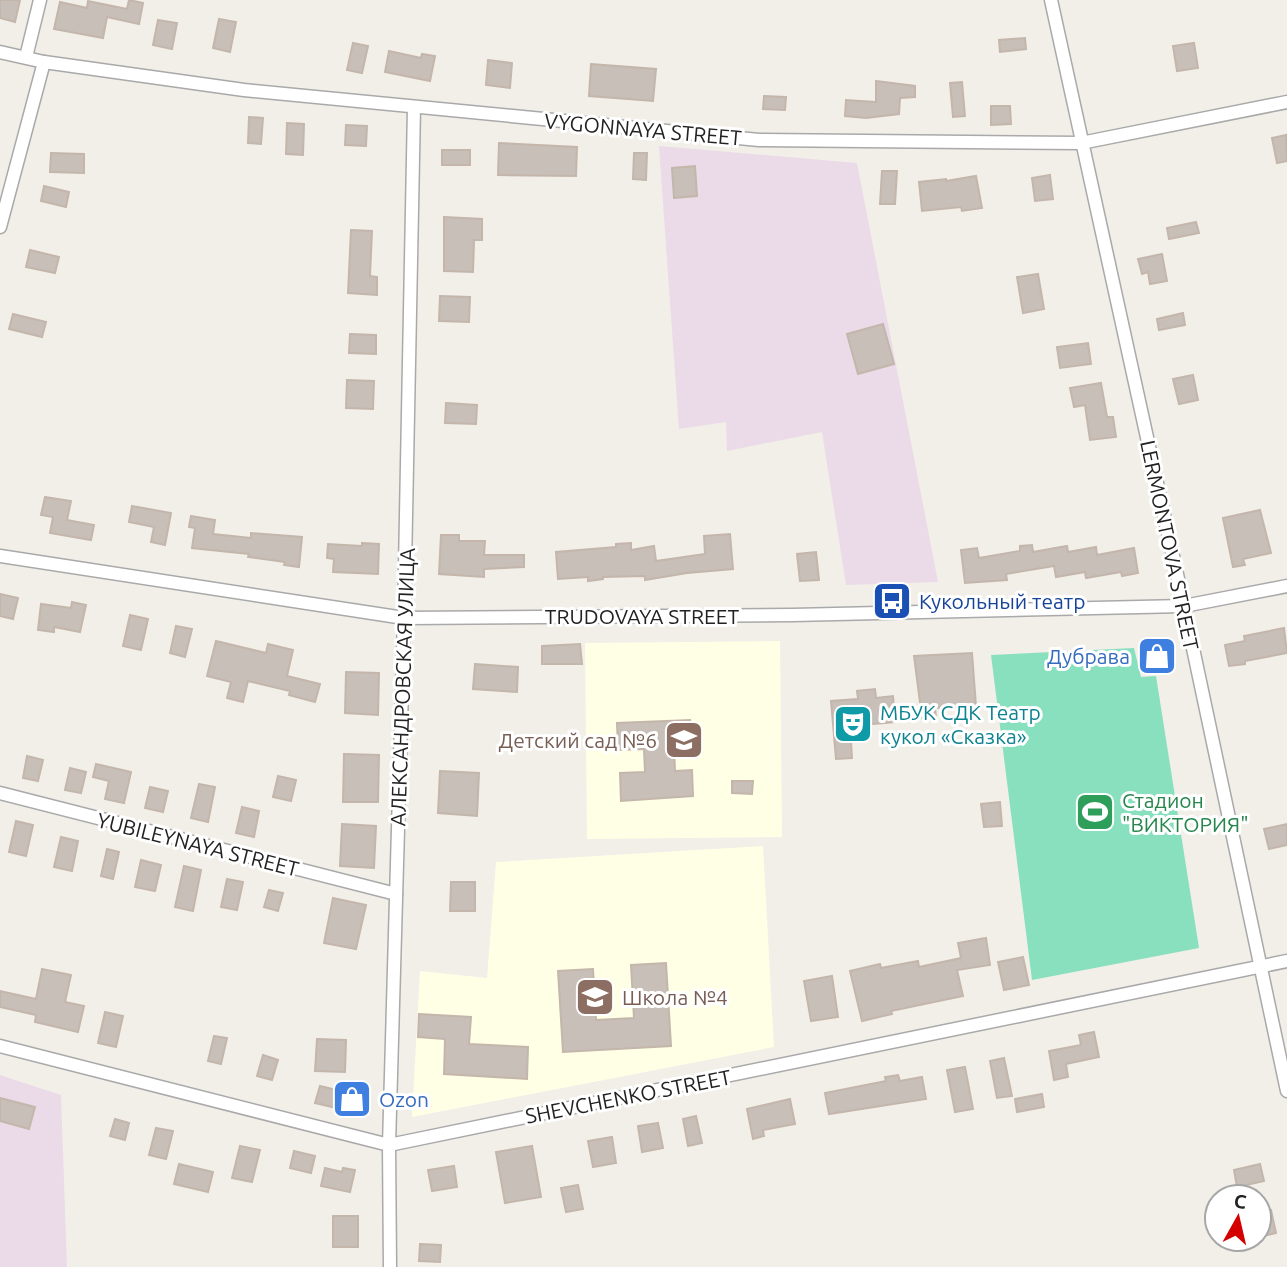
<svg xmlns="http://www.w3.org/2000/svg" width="1287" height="1267" viewBox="0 0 1287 1267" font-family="Ubuntu,sans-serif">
<rect width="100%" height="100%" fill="#f2efe9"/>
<g fill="#ebdbe8">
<path d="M659,146l198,17 81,419 -92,3 -24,-153 -95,19 -1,-29 -47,7z"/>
<path d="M0,1075l61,20 6,172h-67z"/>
</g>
<g fill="#ffffe5">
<path d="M780,641l2,196 -195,2 -2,-196z"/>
<path d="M763,846l11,201 -362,70 8,-146 67,7 9,-116z"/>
</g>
<path fill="#88e0be" d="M1134,648l7,29 15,-1 43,272 -167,32 -41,-325z"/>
<g fill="#c7bfb8" stroke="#c4b6ab" stroke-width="2">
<path d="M0,0h20l-5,22 -15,-4z"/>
<path d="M129,0l14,3 -4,21 -32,-7 -4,21 -49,-9 6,-27 27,6 1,-7 39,8z"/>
<path d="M219,19l17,3 -6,30 -17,-4z"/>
<path d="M158,20l19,3 -5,26 -19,-4z"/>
<path d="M1025,38l1,11 -26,3 -1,-12z"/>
<path d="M353,43l15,3 -6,27 -15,-3z"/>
<path d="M1194,43l4,25 -21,3 -4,-25z"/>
<path d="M389,51l32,7 1,-4 13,2 -5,25 -45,-9z"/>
<path d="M488,60l24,3 -2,25 -24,-3z"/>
<path d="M591,64l65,5 -3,32 -64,-5z"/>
<path d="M876,81l39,5v11l-15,1 -1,16 -33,4 -21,-2 1,-16 30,2z"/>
<path d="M962,82l3,34 -12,1 -3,-34z"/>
<path d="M764,96l22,1 -1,13 -22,-1z"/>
<path d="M991,106h19l1,18 -20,1z"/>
<path d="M249,117l14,1 -2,26 -13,-1z"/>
<path d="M287,123l17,1 -1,31 -17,-1z"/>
<path d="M346,125l21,1 -1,20 -21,-1z"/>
<path d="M1286,135l1,26 -10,2 -5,-25z"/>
<path d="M499,143l78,4 -1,29 -78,-1z"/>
<rect x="442" y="150" width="28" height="15"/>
<path d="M51,153l33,1v19l-34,-1z"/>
<path d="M634,153h13l-1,27 -13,-1z"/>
<path d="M695,166l2,30 -23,2 -2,-30z"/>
<path d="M882,171h15l-2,33h-15z"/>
<path d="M1050,175l3,24 -18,2 -3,-23z"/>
<path d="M976,176l6,32 -20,3 -1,-4 -39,4 -3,-29 27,-3v2z"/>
<path d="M44,186l25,6 -3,15 -25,-6z"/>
<path d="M444,217l38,2v21h-8l-1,32 -29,-1z"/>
<path d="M1196,222l3,11 -30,6 -2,-11z"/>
<path d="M351,230l21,1 -2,45 7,1v18l-29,-2z"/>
<path d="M30,250l29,7 -4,16 -29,-6z"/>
<path d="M1162,254l5,27 -17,3 -2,-12 -6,2 -4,-15z"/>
<path d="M1038,274l6,35 -21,4 -6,-36z"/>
<path d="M440,296l30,1 -1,25 -30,-1z"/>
<path d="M1183,313l2,12 -26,5 -2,-11z"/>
<path d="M13,314l33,8 -4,15 -33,-8z"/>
<path d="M883,324l11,40 -36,10 -11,-40z"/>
<path d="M350,334l26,1v19l-27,-1z"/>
<path d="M1088,343l3,21 -31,4 -3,-21z"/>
<path d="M1193,375l5,25 -19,4 -6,-25z"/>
<path d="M347,380l27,1 -1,28 -27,-1z"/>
<path d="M1101,383l6,34h6l3,20 -26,3 -5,-35 -11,2 -4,-19z"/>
<path d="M446,403l31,2 -1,19 -31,-1z"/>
<path d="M45,497l26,4 -4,19 27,5 -3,15 -41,-7 3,-16 -12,-2z"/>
<path d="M132,506l39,7 -6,32 -14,-3 3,-15 -25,-5z"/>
<path d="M1260,510l11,43 -28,6 2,6 -12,2 -10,-49z"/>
<path d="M191,516l24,4 -2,14 38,4v-5l51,4 -3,30 -15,-2 1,-3 -37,-5 1,-3 -57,-6 3,-20 -6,-1z"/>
<path d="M730,534l3,35 -46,4 -42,7v-4l-42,1v2l-15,2v-4l-30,2 -2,-27 60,-5v-3l15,-1v7l23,-4 2,15 49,-7 -1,-18z"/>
<path d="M441,535h18v6h26l-1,14h40v12l-40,2v8l-45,-3z"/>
<path d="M362,543l17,1 -1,30 -45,-2 1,-13 -7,-1 1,-14 34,2z"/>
<path d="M1032,545l1,7 34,-6 1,6 28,-5 1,8 37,-7 4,25 -16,3 -1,-4 -35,6 -1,-6 -29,5 -2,-11 -48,8 1,6 -42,3 -4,-33 16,-2 2,10 41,-7v-5z"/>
<path d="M816,552l3,28 -19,1 -3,-27z"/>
<path d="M0,594l18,4 -5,21 -13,-3z"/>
<path d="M72,602l14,3 -6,27 -26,-5v5l-16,-2 3,-26 30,4z"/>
<path d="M130,615l18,4 -7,31 -18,-4z"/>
<path d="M176,626l16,3 -7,28 -15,-4z"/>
<path d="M1284,628l3,25 -42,8v3l-16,2 -4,-21 20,-4 -1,-5z"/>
<path d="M1165,639l6,29 -22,4 -7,-27z"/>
<path d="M216,641l50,12 2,-9 25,6 -6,26 33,8 -5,18 -26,-7 1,-4 -42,-10 -5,21 -16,-4 4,-16 -24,-6z"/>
<path d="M580,644l2,20h-40v-18z"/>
<path d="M972,653l4,53 -41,2 1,9 -14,1 -8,-62z"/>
<path d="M475,664l43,3 -1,25 -44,-3z"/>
<path d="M346,672l33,1 -1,42 -33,-2z"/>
<path d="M875,689l1,9 17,-2 2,26 -45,4 2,32 -16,1 -5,-58 27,-2 -1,-8z"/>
<path d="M690,720l1,26 -17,1 1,24 17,-1 1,26 -72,5 -1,-28 25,-1 -1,-23 -26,1 -1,-27z"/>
<path d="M344,754l35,1 -1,47h-35z"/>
<path d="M27,756l16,4 -5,21 -15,-3z"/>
<path d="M96,764l35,8 -7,31 -19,-4 4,-18 -16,-4z"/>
<path d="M70,768l16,4 -5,21 -16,-3z"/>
<path d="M440,771l39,2 -2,43 -39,-3z"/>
<path d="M278,776l18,4 -5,21 -18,-4z"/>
<path d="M732,781h21l-1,13 -20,-1z"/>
<path d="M199,784l16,3 -7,35 -17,-4z"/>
<path d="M150,787l18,4 -5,21 -18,-4z"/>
<path d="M1000,802l2,24 -18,1 -3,-23z"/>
<path d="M242,807l17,4 -5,26 -18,-4z"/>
<path d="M16,821l17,4 -7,31 -17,-4z"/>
<path d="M342,824l34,2 -2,42 -34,-2z"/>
<path d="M1287,824v21l-18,4 -5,-20z"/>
<path d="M61,837l17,4 -6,30 -18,-4z"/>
<path d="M107,849l12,3 -6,27 -12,-3z"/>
<path d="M141,860l20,5 -6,26 -20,-4z"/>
<path d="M184,866l17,4 -8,41 -18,-4z"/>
<path d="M227,879l16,3 -6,28 -16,-3z"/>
<path d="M451,882h24v29h-25z"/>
<path d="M269,890l14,3 -5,18 -14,-4z"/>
<path d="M333,898l33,7 -10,44 -32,-6z"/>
<path d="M986,938l4,27 -33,5 6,26 -72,15 1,3 -30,7 -12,-50 30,-7 1,4 37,-7 1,6 42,-9 -3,-15z"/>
<path d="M1023,957l6,28 -25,5 -6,-28z"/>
<path d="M666,963l5,83 -108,6 -5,-81 35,-2 3,51 38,-2 -3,-53z"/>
<path d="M42,969l29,6 -6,27 19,4 -6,26 -43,-10 1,-7 -36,-8v-16l36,8z"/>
<path d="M832,976l6,41 -27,4 -7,-40z"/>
<path d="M105,1012l18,4 -7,31 -18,-4z"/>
<path d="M419,1014l52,3 -2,27 59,3 -1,32 -83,-5 1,-35 -27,-2z"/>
<path d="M1094,1032l5,25 -33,7 2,13 -14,3 -5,-29 32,-6 -2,-10z"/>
<path d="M214,1036l13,2 -6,26 -13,-3z"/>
<path d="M317,1039l29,1 -1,32 -30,-1z"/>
<path d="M263,1055l15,5 -6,20 -15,-4z"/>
<path d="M1004,1058l8,38 -15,2 -7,-37z"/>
<path d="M965,1067l8,42 -18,3 -8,-42z"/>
<path d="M898,1075l2,6 22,-4 4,22 -97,15 -4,-21 61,-12 -1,-4z"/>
<path d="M320,1086l37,9 -4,17 -38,-9z"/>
<path d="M1042,1094l2,13 -27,5 -2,-13z"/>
<path d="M0,1098l35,9 -6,22 -29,-8z"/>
<path d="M790,1099l5,25 -32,6 1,6 -11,3 -6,-30z"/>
<path d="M696,1116l6,27 -14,3 -5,-27z"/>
<path d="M115,1119l14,4 -4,17 -15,-4z"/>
<path d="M658,1123l5,25 -21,4 -4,-26z"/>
<path d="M156,1128l17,3 -7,28 -17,-4z"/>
<path d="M612,1137l4,26 -23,4 -5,-26z"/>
<path d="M240,1146l20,4 -8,32 -20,-4z"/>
<path d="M532,1146l9,51 -36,6 -9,-51z"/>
<path d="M294,1151l21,5 -4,17 -21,-5z"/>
<path d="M179,1164l34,8 -5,20 -34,-8z"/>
<path d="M1260,1164l4,17 -27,6 -3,-17z"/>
<path d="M454,1166l3,21 -25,4 -4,-21z"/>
<path d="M325,1168l17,4 1,-4 12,2 -5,22 -29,-6z"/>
<path d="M578,1185l5,24 -17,3 -5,-24z"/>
<path d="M1271,1210l5,23 -17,4v-25z"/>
<rect x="333" y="1216" width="25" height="31"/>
<path d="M420,1244l21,1 -1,17 -21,-1z"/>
</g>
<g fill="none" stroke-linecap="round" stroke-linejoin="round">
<g stroke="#a9a9a9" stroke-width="15">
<g id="minor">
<path d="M1051,0l133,606 103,485"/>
<path d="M0,52l44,10 200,28 515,50 322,3 206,-41"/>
<path d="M26,57l14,-57"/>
<path d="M0,227l44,-165"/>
<path d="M0,556l404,62 389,-3 391,-9 103,-20"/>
<path d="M0,793l396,101"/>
<path d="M0,1046l389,99 898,-184"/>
<path d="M390,1267l-1,-122 15,-527 10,-511"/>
</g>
</g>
<use href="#minor" stroke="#fff" stroke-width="12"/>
</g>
<defs>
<g id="bus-square" transform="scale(2.0125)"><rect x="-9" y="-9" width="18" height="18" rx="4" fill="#1a4fb4" stroke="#fff"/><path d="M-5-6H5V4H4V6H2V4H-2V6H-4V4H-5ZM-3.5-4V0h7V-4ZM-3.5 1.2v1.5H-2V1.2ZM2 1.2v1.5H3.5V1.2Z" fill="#fff"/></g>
<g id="shop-square" transform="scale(2.0125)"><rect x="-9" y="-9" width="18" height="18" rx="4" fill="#3f7fe0" stroke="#fff"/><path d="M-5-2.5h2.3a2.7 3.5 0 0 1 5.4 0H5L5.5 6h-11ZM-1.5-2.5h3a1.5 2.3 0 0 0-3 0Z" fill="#fff"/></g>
<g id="theatre-square" transform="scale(2.0125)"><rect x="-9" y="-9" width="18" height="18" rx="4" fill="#0f9aa8" stroke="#fff"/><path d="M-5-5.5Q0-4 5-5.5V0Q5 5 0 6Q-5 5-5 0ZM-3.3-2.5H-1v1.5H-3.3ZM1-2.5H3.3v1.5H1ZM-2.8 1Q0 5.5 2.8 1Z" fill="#fff"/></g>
<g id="school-square" transform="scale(2.0125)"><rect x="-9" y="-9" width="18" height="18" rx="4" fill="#8d6e63" stroke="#fff"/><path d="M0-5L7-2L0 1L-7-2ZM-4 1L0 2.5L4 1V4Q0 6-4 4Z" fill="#fff"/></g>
<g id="stadium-square" transform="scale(2.0125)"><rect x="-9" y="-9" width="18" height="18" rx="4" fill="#2e9e5b" stroke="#fff"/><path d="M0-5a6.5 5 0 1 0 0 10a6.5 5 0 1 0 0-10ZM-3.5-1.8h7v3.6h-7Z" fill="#fff"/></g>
</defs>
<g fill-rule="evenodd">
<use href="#bus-square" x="892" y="601"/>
<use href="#shop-square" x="1157" y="656"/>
<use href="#theatre-square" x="853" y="724"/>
<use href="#school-square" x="684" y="740"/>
<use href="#stadium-square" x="1095" y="812"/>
<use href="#school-square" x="595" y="997"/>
<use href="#shop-square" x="352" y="1099"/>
</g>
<g text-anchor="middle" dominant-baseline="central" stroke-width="6" stroke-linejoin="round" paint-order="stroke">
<g font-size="21" fill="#222" stroke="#fff">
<text transform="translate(643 129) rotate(5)">VYGONNAYA STREET</text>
<text transform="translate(1170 545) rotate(78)">LERMONTOVA STREET</text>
<text x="642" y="616">TRUDOVAYA STREET</text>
<text transform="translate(402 687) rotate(-88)">АЛЕКСАНДРОВСКАЯ УЛИЦА</text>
<text transform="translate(198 844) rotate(14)">YUBILEYNAYA STREET</text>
<text transform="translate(628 1096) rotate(-11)">SHEVCHENKO STREET</text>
</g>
<g font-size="21" fill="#164399" stroke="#fff" text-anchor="start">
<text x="919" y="601">Кукольный театр</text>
</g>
<g font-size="21" fill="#366cbe" stroke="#fff" text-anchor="end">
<text x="1130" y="656">Дубрава</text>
<text x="379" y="1099" text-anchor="start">Ozon</text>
</g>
<g font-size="21" fill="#0d838f" stroke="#fff" text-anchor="start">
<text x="880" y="712">МБУК СДК Театр<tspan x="880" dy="24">кукол «Сказка»</tspan></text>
</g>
<g font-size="21" fill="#785e54" stroke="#fff" text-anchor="end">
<text x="657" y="740">Детский сад №6</text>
<text x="622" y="997" text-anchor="start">Школа №4</text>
</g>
<g font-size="21" fill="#27864d" stroke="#fff" text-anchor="start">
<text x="1122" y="800">Стадион<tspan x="1122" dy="24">"ВИКТОРИЯ"</tspan></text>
</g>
</g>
<g transform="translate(1238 1218) rotate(8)"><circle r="33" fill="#ffffff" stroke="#a7a7a7" stroke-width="2"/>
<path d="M0-5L12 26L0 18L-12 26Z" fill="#d40000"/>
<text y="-10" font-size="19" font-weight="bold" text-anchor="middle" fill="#222222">С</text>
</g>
</svg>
